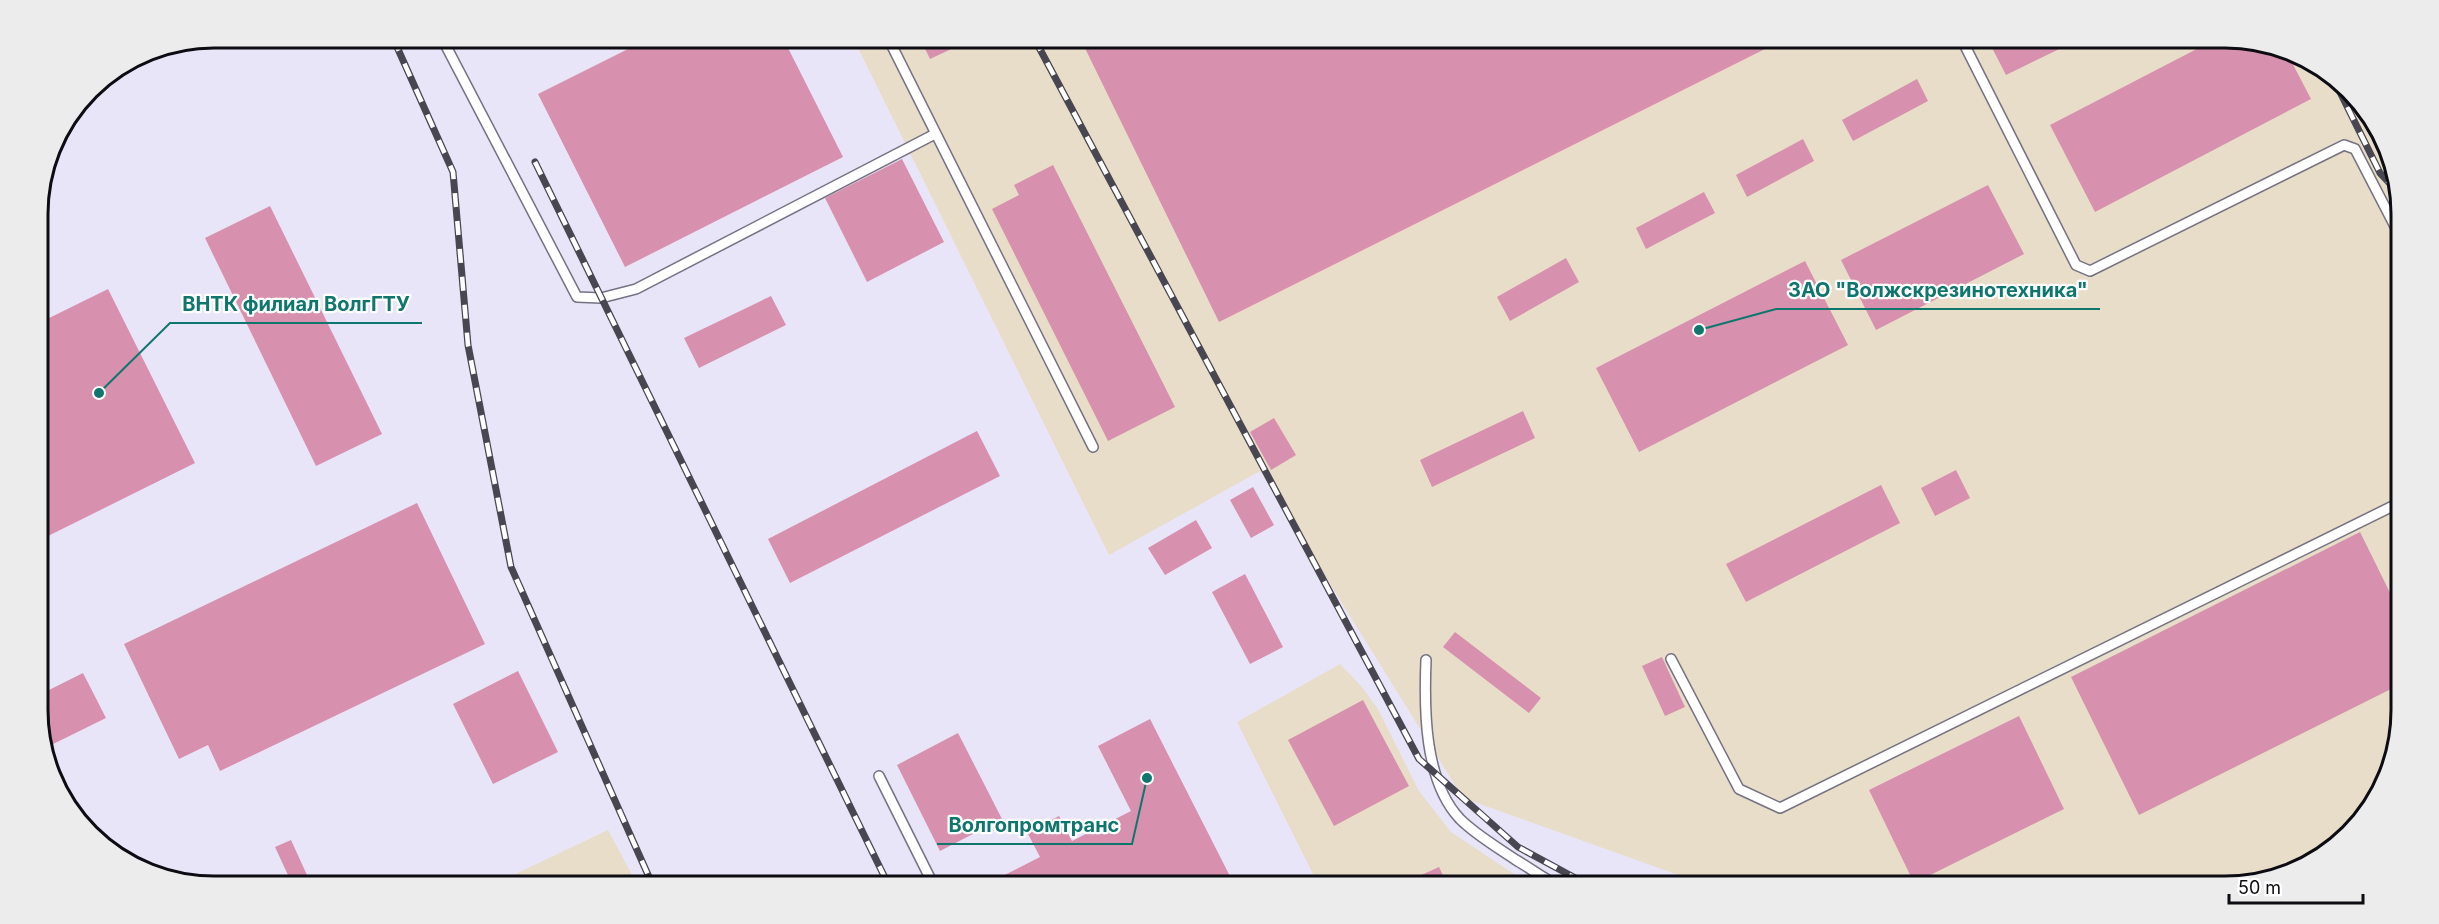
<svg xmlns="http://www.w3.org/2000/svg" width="2439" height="924" viewBox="0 0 2439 924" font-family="Inter,sans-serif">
<rect width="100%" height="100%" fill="#e9e5f9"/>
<g fill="#e8ddc9">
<path d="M853,38h1372l57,9 76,51 42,92 1,520 -9,57 -20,42 -25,26 -101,49 -9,2h-528l-246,-88 -203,-327 -151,84z"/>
<path d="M1340,664l22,23 16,22 41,82 32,41 81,54h-213l-82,-164z"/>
<path d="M608,830l30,56h-148z"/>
</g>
<g fill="#d790ad">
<path d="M650,38h133l60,119 -218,110 -87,-173z"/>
<path d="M920,38h55l-45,21z"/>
<path d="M1080,38h707l-568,284z"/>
<path d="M1987,38h95l-76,37z"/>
<path d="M2218,38l64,9 3,2 26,50 -216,113 -45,-87z"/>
<path d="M1917,79l11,22 -75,40 -11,-21z"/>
<path d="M1803,139l11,22 -67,36 -11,-22z"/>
<path d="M902,159l42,83 -77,40 -42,-84z"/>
<path d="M1053,165l122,242 -67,34 -116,-232 27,-14 -5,-10z"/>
<path d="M1988,185l36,69 -148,76 -35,-70z"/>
<path d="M1704,192l11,21 -69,36 -10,-21z"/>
<path d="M270,206l112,228 -66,32 -111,-228z"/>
<path d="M1566,258l13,24 -69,39 -13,-24z"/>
<path d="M1805,261l43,84 -209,107 -43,-84z"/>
<path d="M108,289l87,174 -155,77 -1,-217z"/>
<path d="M771,296l15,29 -87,43 -15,-30z"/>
<path d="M1523,411l12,27 -103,49 -12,-27z"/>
<path d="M1274,418l22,37 -25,15 -21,-38z"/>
<path d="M977,431l23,45 -210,107 -22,-44z"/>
<path d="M1956,470l14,28 -35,18 -14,-28z"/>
<path d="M1881,485l19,38 -154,79 -20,-38z"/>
<path d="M1253,487l21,38 -23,13 -21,-38z"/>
<path d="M417,503l68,141 -265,127 -12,-26 -29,14 -55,-115z"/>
<path d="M1196,520l16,28 -47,27 -17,-27z"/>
<path d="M2360,532l41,83v69l-262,131 -68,-138z"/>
<path d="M1245,574l38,73 -33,17 -38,-72z"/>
<path d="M1455,632l86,66 -12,15 -86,-66z"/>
<path d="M1662,657l23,50 -20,9 -23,-50z"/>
<path d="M518,671l40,81 -65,32 -40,-80z"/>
<path d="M83,673l23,45 -63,31 -2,-5v-50z"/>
<path d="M1363,700l46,86 -75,40 -46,-86z"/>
<path d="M2019,716l45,93 -150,74 -45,-93z"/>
<path d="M1150,719l85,167h-252l57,-29 -13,-25 32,-16 13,25 59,-30 -33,-65z"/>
<path d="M958,733l44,86 -62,32 -43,-86z"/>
<path d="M291,840l21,46h-19l-18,-39z"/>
<path d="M1439,867l9,19h-51z"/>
</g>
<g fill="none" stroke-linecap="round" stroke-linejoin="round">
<g stroke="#747182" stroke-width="12">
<g id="service">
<path d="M448,38l-2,8 131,251 24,1 35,-9 299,-155"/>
<path d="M888,38l205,409"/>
<path d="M1961,38l115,227 14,6 254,-126 11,4 45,87"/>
<path d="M1671,659l68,130 41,19 621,-306"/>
<path d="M1426,660c-2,49 -2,121 34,159 16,16 37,28 56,41 14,8 28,19 43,26"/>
<path d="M879,776l55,110"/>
</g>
</g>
<use href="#service" stroke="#fff" stroke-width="9"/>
<g stroke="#484650" stroke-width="7">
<g id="rail">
<path d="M393,38l60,134 15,173 43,222 142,319"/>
<path d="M1034,38l385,721 99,88 72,39"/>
<path d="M2335,82l45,91 20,21"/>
<path d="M535,162l354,724"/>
</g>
</g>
<use href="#rail" stroke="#fff" stroke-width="4.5" stroke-dasharray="14" stroke-linecap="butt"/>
</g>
<path d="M0 0H2439V924H0ZM214 48H2225A166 166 0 0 1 2391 214V710A166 166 0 0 1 2225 876H214A166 166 0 0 1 48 710V214A166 166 0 0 1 214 48Z" fill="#ececec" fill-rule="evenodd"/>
<path fill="none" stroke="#0d0c12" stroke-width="3" d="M214 48H2225A166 166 0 0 1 2391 214V710A166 166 0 0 1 2225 876H214A166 166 0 0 1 48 710V214A166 166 0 0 1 214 48Z"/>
<path fill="none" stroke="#0f766e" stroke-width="2" d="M1699 330L1776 309H2100M99 393L170 323H422M1147 778L1132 844H937"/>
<g fill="#0f766e" stroke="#fff" stroke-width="2">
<circle cx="1699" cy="330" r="6"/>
<circle cx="99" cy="393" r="6"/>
<circle cx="1147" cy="778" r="6"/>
</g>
<g font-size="20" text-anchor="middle" font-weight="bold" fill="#0f766e" stroke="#fff" stroke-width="4.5" stroke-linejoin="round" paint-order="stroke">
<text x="1938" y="297">ЗАО "Волжскрезинотехника"</text>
<text x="296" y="311">ВНТК филиал ВолгГТУ</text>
<text x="1034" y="832">Волгопромтранс</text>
</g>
<path d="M2229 894v9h134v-9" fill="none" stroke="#0d0c12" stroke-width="3"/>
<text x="2238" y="894" font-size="18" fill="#0d0c12" stroke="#ffffff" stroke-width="4.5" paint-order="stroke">50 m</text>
</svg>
